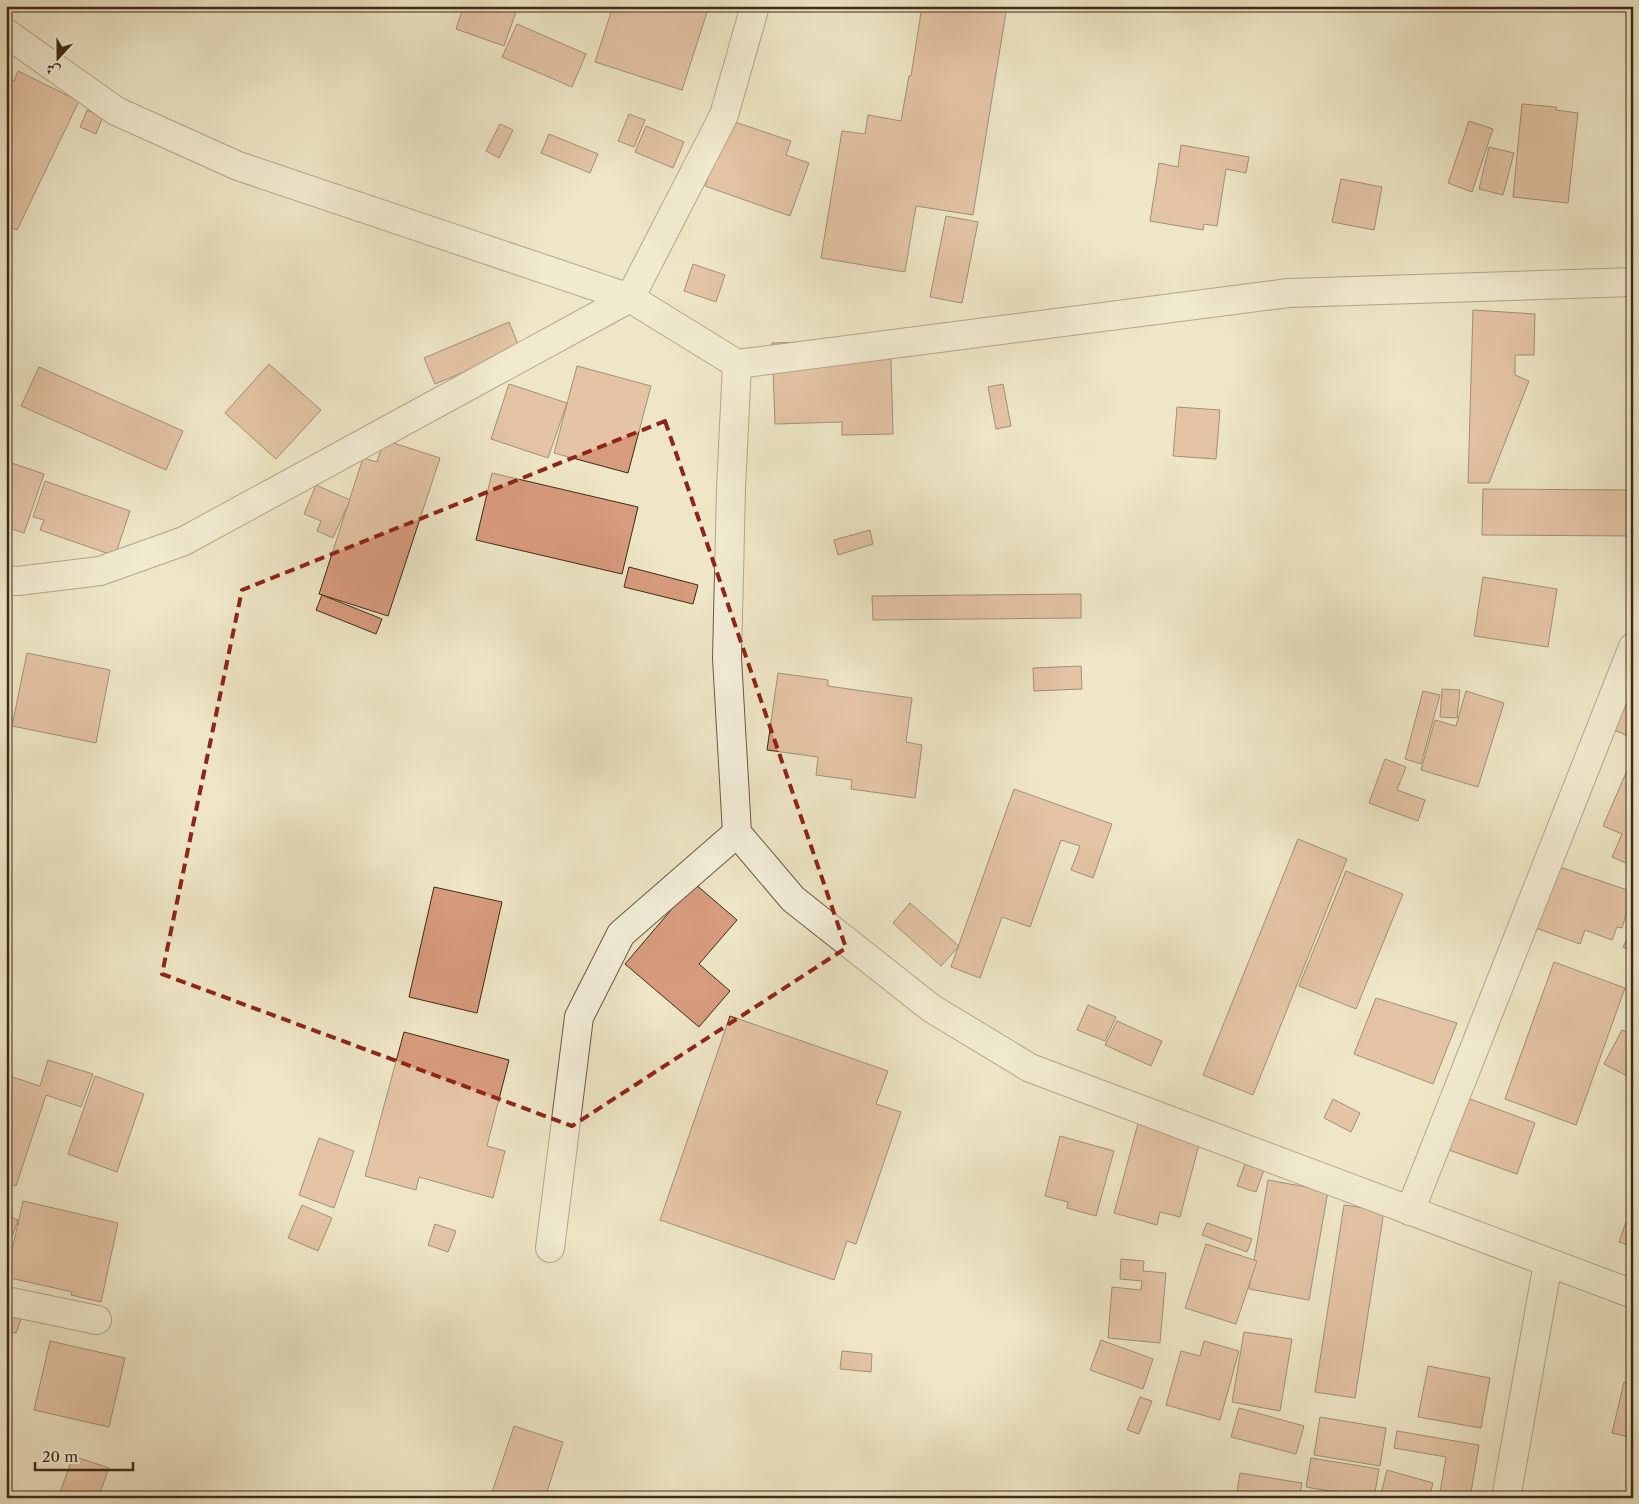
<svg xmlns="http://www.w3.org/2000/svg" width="1639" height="1504" viewBox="0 0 1639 1504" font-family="'Libre Caslon Text',Amiri,serif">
<rect width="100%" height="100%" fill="#eee6c6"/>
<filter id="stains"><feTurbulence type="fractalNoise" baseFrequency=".004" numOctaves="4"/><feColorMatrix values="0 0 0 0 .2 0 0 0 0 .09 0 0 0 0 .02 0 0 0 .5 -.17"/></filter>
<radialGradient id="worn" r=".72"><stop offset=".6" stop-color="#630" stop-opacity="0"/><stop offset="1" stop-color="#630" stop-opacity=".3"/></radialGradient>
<g fill="#d79b7d" stroke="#3e2b17">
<path d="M464,6h54l-14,40 -48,-17z"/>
<path d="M613,6h96l-27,84 -87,-28z"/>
<path d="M922,6h85l-34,209 -57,-9 -11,66 -84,-14 21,-127 23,3 3,-19 33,6 8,-45h2z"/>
<path d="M517,24l69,30 -14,33 -70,-30z"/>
<path d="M18,71l61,30 -62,129 -11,-5v-147l8,3z"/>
<path d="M1522,104l34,3v3l22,3 -10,90 -55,-6z"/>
<path d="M87,110l16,7 -7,17 -16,-7z"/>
<path d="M629,114l16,6 -11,27 -16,-6z"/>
<path d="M729,120l62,21 -5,14 23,8 -19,53 -85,-30z"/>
<path d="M1469,121l24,8 -21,63 -24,-9z"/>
<path d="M500,124l13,6 -14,28 -13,-7z"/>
<path d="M646,126l38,16 -11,26 -38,-16z"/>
<path d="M549,134l49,20 -8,19 -49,-20z"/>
<path d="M1181,145l68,12 -3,16 -20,-4 -9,57 -13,-2 -1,6 -53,-9 9,-58 19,4z"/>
<path d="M1489,147l25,6 -11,42 -24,-6z"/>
<path d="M1341,179l41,8 -8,43 -42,-8z"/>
<path d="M946,216l32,6 -16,81 -32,-6z"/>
<path d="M693,264l32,11 -9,27 -32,-11z"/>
<path d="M1473,310l62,4 -1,41h-19v20l14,6 -40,102h-21z"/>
<path d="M509,322l11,27 -85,35 -11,-26z"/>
<path d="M838,341l1,19 52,-1 2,75 -51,1v-13l-67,2 -3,-81z"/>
<path d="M269,364l52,46 -45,49 -51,-46z"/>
<path d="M577,366l74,20 -23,87 -74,-20z"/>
<path d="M39,367l144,64 -17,39 -145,-64z"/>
<path d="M509,384l58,19 -19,55 -57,-19z"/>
<path d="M1003,384l8,42 -15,3 -8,-42z"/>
<path d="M1177,407l43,3 -4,49 -43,-3z"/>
<path d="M384,440l56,18 -52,158 -69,-22 44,-136 14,4z"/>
<path d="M6,461l38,13 -20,59 -18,-6z"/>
<path d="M492,473l146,34 -16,67 -146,-34z"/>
<path d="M45,481l85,30 -15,45 -75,-26 4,-10 -11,-3z"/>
<path d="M316,485l34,15 -17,38 -16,-7 4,-10 -17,-7z"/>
<path d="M1483,489l150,1v46l-151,-1z"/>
<path d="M870,530l3,14 -35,11 -4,-15z"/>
<path d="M629,567l69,18 -5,19 -69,-17z"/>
<path d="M1483,577l74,12 -9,58 -74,-11z"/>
<path d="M1081,594v24l-208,2 -1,-24z"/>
<path d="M322,595l60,24 -6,15 -60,-24z"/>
<path d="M27,653l83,17 -14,73 -84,-17z"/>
<path d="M1081,666l1,23 -48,2 -1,-23z"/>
<path d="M778,673l50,7v6l84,12 -6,44 16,3 -7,53 -64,-9 1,-9 -36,-5 2,-18 -51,-7z"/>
<path d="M1628,684l5,2v52l-24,-10z"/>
<path d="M1442,689l18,1 -3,28 -17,-1z"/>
<path d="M1423,691l17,4 -19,69 -16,-5z"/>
<path d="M1466,691l38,12 -26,84 -57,-17 14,-50 21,6z"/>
<path d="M1385,759l21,8 -9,23 28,10 -7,21 -49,-18z"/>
<path d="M1629,766l4,1v99l-21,-9 10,-23 -19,-8z"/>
<path d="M1014,789l98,35 -19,54 -22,-8 9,-24 -19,-6 -31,87 -28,-10 -22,61 -29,-11z"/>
<path d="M1298,839l49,20 -94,236 -50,-20z"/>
<path d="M1554,865l79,27 -11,36 -5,-1 -5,13 -27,-10 -5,14 -47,-17z"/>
<path d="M1346,871l57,23 -47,115 -57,-23z"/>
<path d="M694,883l43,37 -38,44 31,27 -31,36 -74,-63z"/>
<path d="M434,887l68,15 -25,111 -68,-16z"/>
<path d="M910,903l49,43 -18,20 -48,-43z"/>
<path d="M1629,935l4,1v15l-10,-4z"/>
<path d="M1554,962l71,26 -49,137 -71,-26z"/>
<path d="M1376,998l81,25 -24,61 -79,-30z"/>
<path d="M1088,1005l28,12 -11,24 -28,-11z"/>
<path d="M730,1016l158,55 -12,33 25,8 -45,132 -9,-3 -13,39 -174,-60z"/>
<path d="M1117,1021l45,20 -11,25 -46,-21z"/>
<path d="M1622,1030l11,5v44l-29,-15z"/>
<path d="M404,1032l105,28 -22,86 18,5 -12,47 -74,-21 -3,13 -51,-14z"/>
<path d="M48,1060l45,14 -12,33 -35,-12 -30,91 -10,-4v-107l34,11z"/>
<path d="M95,1076l49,18 -27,78 -49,-18z"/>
<path d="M1462,1096l73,27 -18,51 -74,-26z"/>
<path d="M1333,1099l27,14 -9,19 -27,-14z"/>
<path d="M1140,1116l62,17 -22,84 -20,-5 -3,13 -43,-12z"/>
<path d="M1060,1136l54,15 -18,65 -29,-8 1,-6 -23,-6z"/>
<path d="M319,1138l35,13 -20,57 -35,-13z"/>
<path d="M1245,1164l19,6 -8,22 -19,-6z"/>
<path d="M1268,1180l60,11 -19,109 -60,-11z"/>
<path d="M23,1201l95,22 -17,79 -30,-7 1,-3 -66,-15z"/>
<path d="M302,1205l30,13 -14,33 -30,-13z"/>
<path d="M1344,1205l40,6 -29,187 -40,-6z"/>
<path d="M6,1215l12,5 -6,17 -6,-3z"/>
<path d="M1626,1222l7,2v23l-14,-5z"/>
<path d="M1207,1223l45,16 -5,13 -45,-17z"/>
<path d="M435,1224l21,7 -8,21 -20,-7z"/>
<path d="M1206,1244l51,17 -21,63 -51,-16z"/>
<path d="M1121,1259l23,2 -1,10 23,2 -6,70 -52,-5 4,-51 29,3 1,-9 -22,-2z"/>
<path d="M6,1313l15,6 -5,14 -10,-3z"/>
<path d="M1244,1332l48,7 -12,72 -48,-9z"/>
<path d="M1101,1340l52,19 -10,30 -53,-19z"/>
<path d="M50,1341l75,17 -16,69 -75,-17z"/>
<path d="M1204,1341l35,10 -19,69 -54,-15 15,-54 19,5z"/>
<path d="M842,1351l30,3 -1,18 -31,-3z"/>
<path d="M1428,1366l62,12 -9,50 -63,-11z"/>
<path d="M1624,1382l9,2v54l-21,-5z"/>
<path d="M1140,1397l12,4 -13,33 -12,-4z"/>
<path d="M1239,1408l65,18 -8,28 -65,-17z"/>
<path d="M1320,1417l66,11 -6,38 -66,-11z"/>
<path d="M514,1426l49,16 -18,56h-34l-19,-6z"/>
<path d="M1397,1431l82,14 -9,53h-31l7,-41 -52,-9z"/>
<path d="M73,1456l36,12 -11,30h-40z"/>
<path d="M1311,1458l68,11 -5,29h-28l1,-4 -41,-7z"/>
<path d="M1387,1470l46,13 -4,15h-49z"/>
<path d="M1240,1473l62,10 -3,15h-63z"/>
</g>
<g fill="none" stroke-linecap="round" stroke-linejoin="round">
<g stroke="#6a5a43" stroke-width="30">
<g id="minor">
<path d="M6,33l110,78 122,55 392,132 107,66 -6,125 -4,169 10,175 56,66 138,109 99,60 603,226"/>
<path d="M737,364l552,-71 344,-11"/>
<path d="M6,580l12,1 82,-10 84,-30 446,-243 94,-183 31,-109"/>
<path d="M1410,1211l223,-564"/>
<path d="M550,1248l29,-231 42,-83 116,-101"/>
<path d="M6,1301l91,19"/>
<path d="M1506,1498l42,-235"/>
</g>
</g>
<use href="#minor" stroke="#f4efda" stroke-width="28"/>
</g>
<path d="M0 0H1639V1504H0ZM665,421l181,527 -274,178 -410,-152 80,-384z" fill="#eee6c6" fill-opacity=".55" fill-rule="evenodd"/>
<path fill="none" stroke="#8f2418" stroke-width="4" stroke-dasharray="10 6" stroke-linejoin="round" d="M665,421l181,527 -274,178 -410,-152 80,-384z"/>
<rect width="1639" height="1504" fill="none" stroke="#eee6c6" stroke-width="25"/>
<rect x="8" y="8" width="1624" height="1489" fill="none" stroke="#3e2b17" stroke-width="2.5"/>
<rect x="12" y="12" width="1614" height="1479" fill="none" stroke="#3e2b17"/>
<g transform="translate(58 58) rotate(201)" stroke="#f4efda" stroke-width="4" paint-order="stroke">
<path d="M0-4L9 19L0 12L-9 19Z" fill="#3e2b17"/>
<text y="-8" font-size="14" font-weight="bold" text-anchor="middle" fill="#3e2b17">ش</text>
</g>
<path d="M35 1462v8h98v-8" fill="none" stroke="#3e2b17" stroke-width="2.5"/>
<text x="42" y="1462" font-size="15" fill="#3e2b17" stroke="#f4efda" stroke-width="4" paint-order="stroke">20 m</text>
<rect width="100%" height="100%" filter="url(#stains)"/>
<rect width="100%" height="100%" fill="url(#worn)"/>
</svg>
